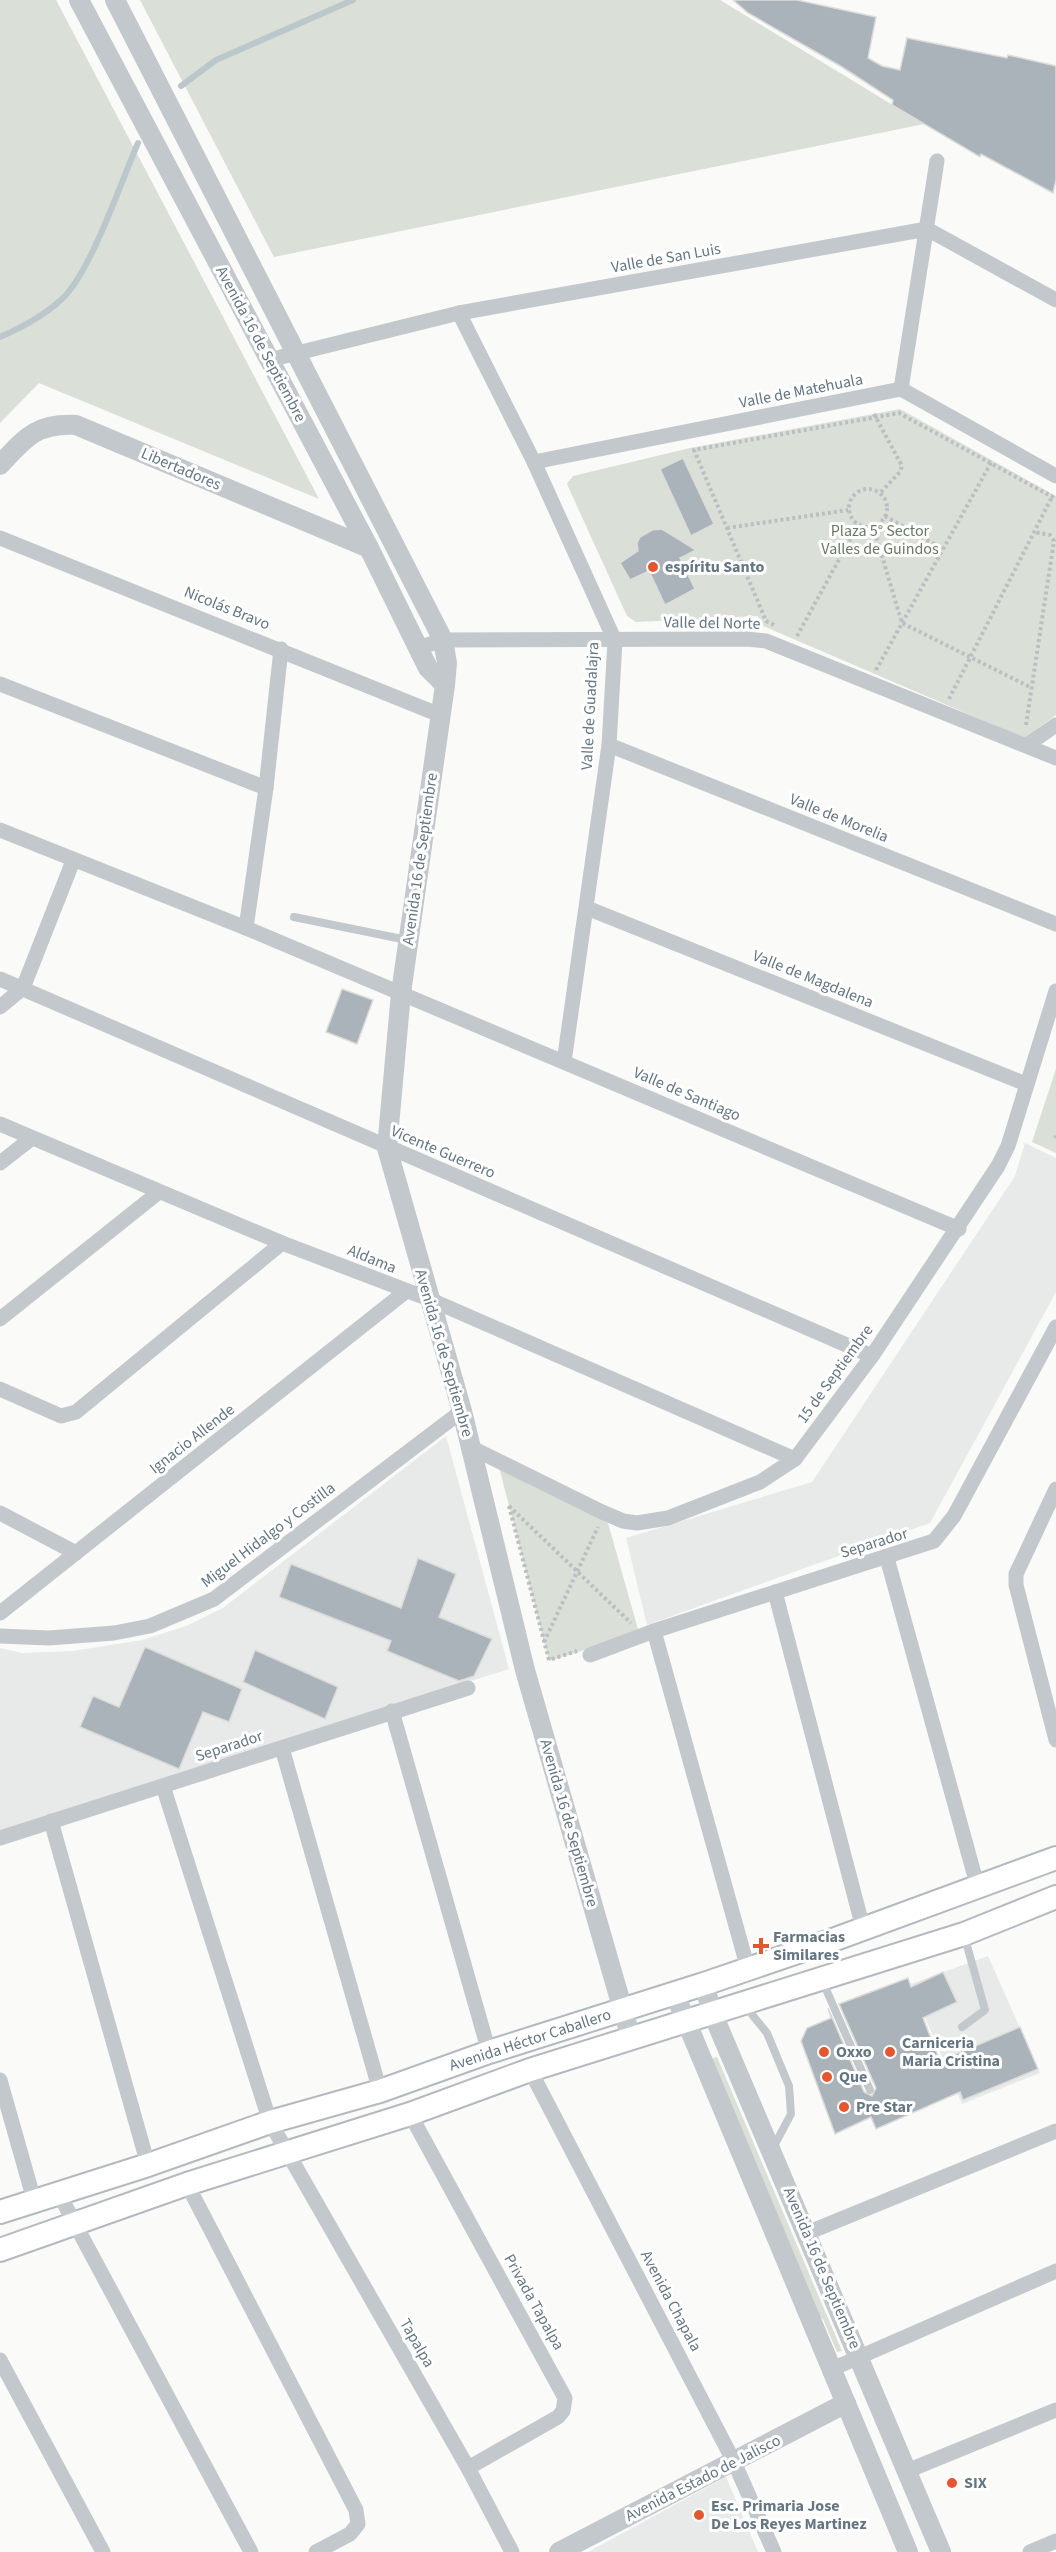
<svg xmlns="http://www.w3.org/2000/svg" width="1056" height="2552" viewBox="0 0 1056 2552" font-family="'Source Sans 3',sans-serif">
<rect width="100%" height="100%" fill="#fafaf8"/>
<g fill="#e8e9e9">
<path d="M1025,1143l31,15v134l-126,231 -283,102 -21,-87 186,-56 203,-306z"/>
<path d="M446,1436l63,233 -509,161v-182l22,5 51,-2 69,-11 44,-14 37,-18z"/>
<path d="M988,1956l52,117 -78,31 -51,-120z"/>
<path d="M726,2477l32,75h-170z"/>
</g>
<g fill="#dadfd7">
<path d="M0,0h56l263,499 -280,-116 -39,40z"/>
<path d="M140,0h580l204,124 -650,133z"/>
<path d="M900,409l156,87v219l-32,23 -263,-113 -3,-9 -122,6 -9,-6 -60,-132 6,-8 117,-28z"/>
<path d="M1056,1069v84l-24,-11z"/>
<path d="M499,1467l109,56 31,110 -90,28z"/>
<path d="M717,2057l125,294 -5,1 -14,-33 -8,-3 -109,-256z"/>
</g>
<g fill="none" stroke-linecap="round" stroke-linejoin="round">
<g stroke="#bbc7cb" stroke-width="6">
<path d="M181,86l35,-26 137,-60"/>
<path d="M0,337c23,-10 44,-21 63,-39 29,-29 57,-114 75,-155"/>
</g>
</g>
<g fill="#aab3b9" stroke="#dcdcda" stroke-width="1.5">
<path d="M733,0h64l79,17 -8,41 14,8 18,4 7,-32 100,20 1,-3 48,11v114l-3,13 -72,-39 -1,3 -88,-52 1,-5 -51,-33 -94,-54z"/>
<path d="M683,458l31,66 -23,12 -31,-67z"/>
<path d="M662,529l34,21 -16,8 15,31 -30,16 -16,-34 -19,9 -10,-17 18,-12 -1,-8 3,-6 12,-7z"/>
<path d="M342,989l31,11 -16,44 -31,-12z"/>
<path d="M418,1558l38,16 -17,43 53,22 -18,37 -15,5 -72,-30 4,-10 -112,-44 12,-33 110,44z"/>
<path d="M145,1647l97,42 -13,33 -26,-10 -24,57 -99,-42 13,-31 26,11z"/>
<path d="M255,1650l83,37 -13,32 -82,-37z"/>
<path d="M943,1972l14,30 -34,16 17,43 80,-34 18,42 -75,31 -3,-8 -84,37 -5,-12 -36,17 -34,-93 6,-13 24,-10 -3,-10 36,84 8,4 4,-8 -37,-84 69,-26 3,9z"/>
</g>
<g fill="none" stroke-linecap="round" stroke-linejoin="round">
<g stroke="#b3babf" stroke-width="26">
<g id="secondary">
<path d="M0,2212l148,-47 122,-43 110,-31 109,-39 215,-68 126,-43 226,-83"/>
<path d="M0,2250l187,-66 223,-70 120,-44 434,-136 92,-37"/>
</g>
</g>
<g stroke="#bbbfc2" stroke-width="4" stroke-dasharray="3 3" stroke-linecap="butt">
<path d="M874,414l28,52 -2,6 -20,21"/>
<circle cx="868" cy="508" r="19"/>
<path d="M885,516l58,33"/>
<path d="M873,526l29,97 130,65"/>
<path d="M727,528l121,-18"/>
<path d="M774,625l-8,-4 -72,-171 205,-37 157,86"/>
<path d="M797,636l61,-111"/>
<path d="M876,670l116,-209"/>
<path d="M949,699l104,-204"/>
<path d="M1026,725l28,-184 -4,-6 -16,-3"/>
<path d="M1055,1138l1,-2"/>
<path d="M509,1506l40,154 28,-9"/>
<path d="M509,1506l122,117"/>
<path d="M544,1642l54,-115"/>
</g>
<g stroke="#c3c8cc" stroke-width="8">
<path d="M294,917l113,23"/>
<path d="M822,1980l48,110"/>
<path d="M745,2006l22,27 22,53 2,28 -18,34"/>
<path d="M962,2027l23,-17 -21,-75"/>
</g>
<g stroke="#c3c8cc" stroke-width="15">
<path d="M459,313l75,149 81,179 -6,104 -45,317"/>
<path d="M269,360l190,-47 468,-84 129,71"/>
<path d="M901,389l36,-228"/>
<path d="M534,462l367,-73 155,87"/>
<path d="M0,538l440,177"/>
<path d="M418,648l25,-8 303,-1 20,2 290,117"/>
<path d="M0,684l266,104"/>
<path d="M609,745l447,179"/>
<path d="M1027,745l29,-20"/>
<path d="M0,830l246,98 713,301"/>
<path d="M587,908l439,176"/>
<path d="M246,928l20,-140 15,-139"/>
<path d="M0,979l872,377"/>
<path d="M0,1007l23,-19 50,-127"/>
<path d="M0,1124l282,119 147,56 366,160"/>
<path d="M0,1163l32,-25"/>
<path d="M0,1319l159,-127"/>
<path d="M0,1389l61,27 15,-4 206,-169"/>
<path d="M470,1447l132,65 21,9 14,2 31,-5 92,-36 35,-23 77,-103 126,-190 10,-20 48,-155"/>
<path d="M1056,1489l-40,85v11l40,155"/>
<path d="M0,1513l76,40"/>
<path d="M887,1558l91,330"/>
<path d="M775,1592l88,336"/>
<path d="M0,1613l405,-321"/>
<path d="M654,1631l94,338"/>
<path d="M0,1636l49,2 65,-5 36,-7 64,-27 248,-188"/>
<path d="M590,1655l64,-24 280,-90 20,-25 102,-189"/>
<path d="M392,1711l97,341"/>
<path d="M282,1748l98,343"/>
<path d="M163,1786l107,336 198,346 44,84"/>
<path d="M51,1821l97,344"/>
<path d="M0,1838l468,-150"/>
<path d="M530,2070l204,392 40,90"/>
<path d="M0,2080l34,120"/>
<path d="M410,2114l155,284 -2,13 -5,6 -90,51"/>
<path d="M187,2184l169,326 2,14 -8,10 -34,18"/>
<path d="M59,2194l192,358"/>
<path d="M807,2233l249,-102"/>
<path d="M0,2360l103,192"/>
<path d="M832,2369l224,-98"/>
<path d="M907,2471l149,-61"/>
<path d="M1030,2552l26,-11"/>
</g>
<g stroke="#c3c8cc" stroke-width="20">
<path d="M79,0l290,548 59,120 17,17"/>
<path d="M115,0l328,640 4,23 -2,22 -44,308 -14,155 75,263 63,259 106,368"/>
<path d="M0,465c25,-27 36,-42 76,-40l293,123"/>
<path d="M704,1984l8,28 229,540"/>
<path d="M674,1992l234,560"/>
<path d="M559,2552l287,-149"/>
</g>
<use href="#secondary" stroke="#fff" stroke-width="22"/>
</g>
<g fill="#e4572e" stroke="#fff" stroke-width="2">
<circle cx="653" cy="567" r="6"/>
<path d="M758 1937h6v6h6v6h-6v6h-6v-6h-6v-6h6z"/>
<circle cx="824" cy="2052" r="6"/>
<circle cx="890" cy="2052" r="6"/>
<circle cx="827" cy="2077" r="6"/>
<circle cx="844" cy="2107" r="6"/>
<circle cx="952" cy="2483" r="6"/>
<circle cx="699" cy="2515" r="6"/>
</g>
<g text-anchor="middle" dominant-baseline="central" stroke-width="6" stroke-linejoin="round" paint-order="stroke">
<g font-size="16" fill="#657683" stroke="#fff">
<text transform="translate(666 258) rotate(-10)">Valle de San Luis</text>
<text transform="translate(261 344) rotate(62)">Avenida 16 de Septiembre</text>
<text transform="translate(801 391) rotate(-11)">Valle de Matehuala</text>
<text transform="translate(181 469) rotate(23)">Libertadores</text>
<text transform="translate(227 608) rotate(22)">Nicolás Bravo</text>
<text transform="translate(712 623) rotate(1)">Valle del Norte</text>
<text transform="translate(590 706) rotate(-87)">Valle de Guadalajra</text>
<text transform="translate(839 818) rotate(22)">Valle de Morelia</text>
<text transform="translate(420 859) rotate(-82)">Avenida 16 de Septiembre</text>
<text transform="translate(813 979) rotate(22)">Valle de Magdalena</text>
<text transform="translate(687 1094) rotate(23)">Valle de Santiago</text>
<text transform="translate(443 1152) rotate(23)">Vicente Guerrero</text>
<text transform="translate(372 1259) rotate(22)">Aldama</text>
<text transform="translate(444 1353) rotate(74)">Avenida 16 de Septiembre</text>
<text transform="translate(835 1374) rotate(-54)">15 de Septiembre</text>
<text transform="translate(192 1439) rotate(-38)">Ignacio Allende</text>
<text transform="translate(268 1535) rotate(-37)">Miguel Hidalgo y Costilla</text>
<text transform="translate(874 1543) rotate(-17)">Separador</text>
<text transform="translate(229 1746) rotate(-18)">Separador</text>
<text transform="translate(569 1823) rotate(74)">Avenida 16 de Septiembre</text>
<text transform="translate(530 2040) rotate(-18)">Avenida Héctor Caballero</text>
<text transform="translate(822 2268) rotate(67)">Avenida 16 de Septiembre</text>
<text transform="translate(671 2301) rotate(62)">Avenida Chapala</text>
<text transform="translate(534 2302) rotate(61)">Privada Tapalpa</text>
<text transform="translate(417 2343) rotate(60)">Tapalpa</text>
<text transform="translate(703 2478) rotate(-27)">Avenida Estado de Jalisco</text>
</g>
<g font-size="16" fill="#687a64" stroke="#fff">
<text x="880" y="531">Plaza 5° Sector<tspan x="880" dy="18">Valles de Guindos</tspan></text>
</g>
<g font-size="16" font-weight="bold" fill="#657683" stroke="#fff" text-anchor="start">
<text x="665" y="567">espíritu Santo</text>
<text x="773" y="1937">Farmacias<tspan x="773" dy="18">Similares</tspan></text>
<text x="902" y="2043">Carniceria<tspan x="902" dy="18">Maria Cristina</tspan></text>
<text x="836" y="2052">Oxxo</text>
<text x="839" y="2077">Que</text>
<text x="856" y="2107">Pre Star</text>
<text x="964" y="2483">SIX</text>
<text x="711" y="2506">Esc. Primaria Jose<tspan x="711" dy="18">De Los Reyes Martinez</tspan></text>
</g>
</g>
</svg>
